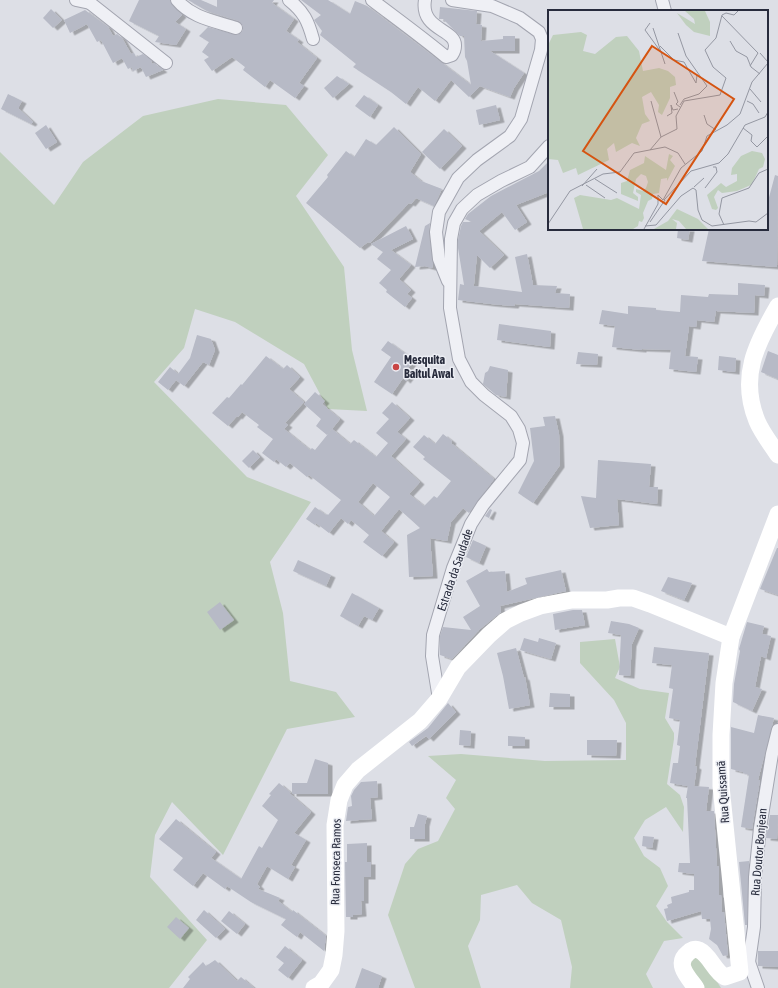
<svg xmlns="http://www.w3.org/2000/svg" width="778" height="988" viewBox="0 0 778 988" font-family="'Asap Condensed',sans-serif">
<defs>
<filter id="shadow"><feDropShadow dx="4.5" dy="2.5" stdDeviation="0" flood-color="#0004"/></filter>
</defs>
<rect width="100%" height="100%" fill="#dddfe6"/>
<g fill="#c0d0be">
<path d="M218,99l68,6 42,50 -32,41 48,71 8,83 15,61 -39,-2 -24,-45 -69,-42 -40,-13 -11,39 -30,34 93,95 64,25 -41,60 13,51 7,68 46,11 19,25 -68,12 -64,126 -51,-53 -17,33 -5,42 57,63 -38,48h-169v-836l54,53 29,-43 60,-46z"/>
<path d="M615,639l5,28 -5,11 25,11 29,4 -4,25 9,15v6l-7,45 13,11 4,12 -1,25 -17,-25 -21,13 -11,18 10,18 16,12 8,18 -12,20 11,16 16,16 -19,3 -18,33 7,14h-83l2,-21 -11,-47 -29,-17 -15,-18 -36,10 -1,25 -12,26 13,42h-66l-27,-73 17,-51 13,-15 20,-8 17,-32 -9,-11 10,-18 -28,-24 33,-2 84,7 81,-1v-37l-12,-23 -34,-37v-21z"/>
<path d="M696,956l8,5 17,27h-18l-10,-14 -4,-12z"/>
</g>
<g fill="#b7bac6" fill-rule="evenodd" filter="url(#shadow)">
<path d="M139,0h31l2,5 10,10 -7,7 11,7 -10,16 -21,-3 4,-6 -30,-15z"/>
<path d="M188,0h13l16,7v-7h57l-2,3 22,16 -8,12 13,9 -2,2 20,16 -18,25 5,3 -9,12 -25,-18 -5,7 -22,-17 2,-3 -13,-10 -20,14 -8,-11 5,-3 -7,-5 7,-10 -10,-6 9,-9 29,8 4,-2 2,-3v-4l-4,-5 -32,-10z"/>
<path d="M301,0h27l22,14 5,-13 12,5 104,79 -4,-24 -2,-4 -1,-21h-4l-17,-17h-4l1,-12 37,4 -1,13 6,1 -1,16 22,-2v-3h12v15h-25l34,22 -10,15 -4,9 -30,-11 -11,11 -18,-17 -16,21 -17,-14 -12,17 -15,-12 -38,-25 3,-3 -36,-29 2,-4 -8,-11 7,-5z"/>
<path d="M51,9l11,11 -9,8 -10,-10z"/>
<path d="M85,10l23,17 5,9 4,-2 5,4 9,16 3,-1 2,4 7,-3 8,6 1,4 2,-1 9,7 -17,7 -5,-10 -8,4 -1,-4 -4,2 -6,-11 -9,5 -12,-23 -4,2 -10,-18 -17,9 -6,-13z"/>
<path d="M337,76l12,8 -16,14 -9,-10z"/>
<path d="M8,94l14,7 -4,7 15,14 -2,2 -30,-15z"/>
<path d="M364,95l14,10 -8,12 -15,-11z"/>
<path d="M496,105l4,15 -21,5 -3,-15z"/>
<path d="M46,125l11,17 -11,7 -11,-16z"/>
<path d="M394,127l27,27 -11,18 11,9 21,8 -8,17 -18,-8 -5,6 -2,-1 -39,40 -2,-1 -8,6 -54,-45 22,-26 -1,-2 19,-24 8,6 12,-18 10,6z"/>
<path d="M444,129l18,17 -22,23 -18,-17z"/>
<path d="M549,161v31l-33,13 11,17 -12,8 -13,-18 -23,19 25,24 -14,13 -13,-13 -3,29 -1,1 1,1 48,6 -7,-35 12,-3 6,31 24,1 -2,7 15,1 -1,14 -54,-4 -1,2 -23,-2 -33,-4 2,-16 4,1 -6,-37v-8l3,-14 2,-4h9l-7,-3 3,-5 23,-18 48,-25z"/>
<path d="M775,175l3,1 -1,91 -75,-6 7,-32h58v-24z"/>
<path d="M430,223l-1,10 4,31 -1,4 -7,-2 -10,1 10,-41z"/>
<path d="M406,226l7,13 -22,11 20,15 -12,14 12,11 -4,4 5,4 -7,9 -19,-15 1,-2 -8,-7 12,-13 -14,-11 6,-7 -12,-8z"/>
<path d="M678,229h12l-2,11 -11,-2z"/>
<path d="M738,283l27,2 -1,11 -9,-1 -1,18 -38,-2 -2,11 -17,-2 -1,7 -7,-1 -4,30 13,1 -2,15 -27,-3 2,-19 -29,-1v1l-30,-3 3,-21 -16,-2 3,-14 26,4v-8l28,2v2l24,2 1,-17 27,2 1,-3 29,1z"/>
<path d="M499,324l52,7 -1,16 -53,-7z"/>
<path d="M197,335l14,4 4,11 -6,15 -6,-3 -19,24 -8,-6 -8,10 -10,-8 12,-15 8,7 12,-16z"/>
<path d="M388,341l26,19 -6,8 5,4 -7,9 -3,-3 -11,16 -18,-12 17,-25 -10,-7z"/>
<path d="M768,351l10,4v24l-17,-7z"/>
<path d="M578,352l20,2 -1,11 -21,-1z"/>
<path d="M266,356l17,13 4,-4 13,12 -11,12 15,13 -19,21 3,2 -4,4 26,21 2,-2 3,2 17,-21 18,15 4,-4 22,17 12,-14 -12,-10 13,-14 -7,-6 10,-11 18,16 -13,14 9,7 -15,17 29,26 -11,12 15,12 10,-10 3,2 14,-17 -28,-22 2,-2 -12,-10 11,-12 11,9 8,-10 9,7 -1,2 43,36 -25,34 -6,-5 -12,14 -4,19 -17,-3 3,38 -24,1 -2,-42 13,-7 -21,-19 -18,22 13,11 -12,14 -19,-14 6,-7 -18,-15 -3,4 -7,-6 -12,15 -13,-10 -1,2 -9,-6 9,-12 11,8 1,-1 1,1 13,-15 -32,-25 -2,2 -17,-14 -4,4 -10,-8 -2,3 -12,-9 11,-14 -16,-12 2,-2 -17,-13 -4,5 -1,-1 -9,10 -16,-13 15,-16 2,1 12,-14 1,1zM373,483l17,14 -16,19 -16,-14z"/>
<path d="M719,356l17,2 -1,14 -17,-2z"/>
<path d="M490,366l18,4 -2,27 -10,-2 -13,-11 2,-11 3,-2z"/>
<path d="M315,392l10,9 -3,3 18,15 -13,16 -11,-9 5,-7 -17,-15z"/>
<path d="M555,416l4,18 1,31 -27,38 -15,-10 16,-32 -4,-33 15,-2 -2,-9z"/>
<path d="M253,450l7,7 -11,11 -7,-7z"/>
<path d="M598,460l53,4 -2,23h9l-1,17 -40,-5 2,26 -29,3 -9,-32 15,2z"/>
<path d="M490,509l2,1 -3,8 -4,-2z"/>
<path d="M473,540l13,6 -7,17 -13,-6z"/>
<path d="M777,548h1v47l-18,-6z"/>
<path d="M298,560l33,15 -5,11 -33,-15z"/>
<path d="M487,569l2,3 16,-1 2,21 20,-8 -2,-6 36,-8 5,21 -66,15 1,6 -21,17 -28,30 -12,-4v-19l3,-9 28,3 -8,-13 17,-11 -14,-25z"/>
<path d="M668,577l24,6 -8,17 -23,-9z"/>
<path d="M352,593l27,15 -7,12 -8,-4 -6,10 -18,-10z"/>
<path d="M220,602l14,18 -14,10 -13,-18z"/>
<path d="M573,610h9l3,15 -30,5 -2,-16z"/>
<path d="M611,621l18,3 10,4 -7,16 -2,32 -11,-1 2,-40 -13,-2z"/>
<path d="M747,622l17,4 -2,8 9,2 -5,22 -5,-2 -6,31 7,2 -10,22 -19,-9 1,-18 6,-33 -1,-2z"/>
<path d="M524,638l14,4 1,-4 17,5 -5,16 -31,-9z"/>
<path d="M654,647l55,6 -14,113 2,1 -3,19 15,1 -3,24h8l3,55h2v29h2l1,17h2l4,43 -5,1 -6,-11 -8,-6 2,-10 -1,-10h-8l-1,-8 -34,10 -3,-12 4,-1 -1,-3 5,-2 -1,-6 18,-5v-2h5v-16l-16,-2 1,-9h11l-3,-65h-1l2,-12 -18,-3 3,-20h5l2,-17 -3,-1 3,-25 -11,-2 4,-29 -4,-1 3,-23 -20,-2z"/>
<path d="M516,648l8,30 1,-1 5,28 -21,4 -6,-33 -6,-23z"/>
<path d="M550,693l20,1v13h-21z"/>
<path d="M448,703l8,9 -27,27 -3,-3 -14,10 -3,-4 19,-14z"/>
<path d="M758,715l16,3 -16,62h2l-8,49 -11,-2 8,-52 -6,-2v-1l-12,-3v-42l23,6z"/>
<path d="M460,730l11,1 -1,15 -11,-1z"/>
<path d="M508,736l17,1v9h-17z"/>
<path d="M587,740h30l-1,16 -29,-1z"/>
<path d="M315,759l13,4v31h-36v-11h15z"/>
<path d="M377,781l1,16 -8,1 2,21 -26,2 2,-14 4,-1 -1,-10 3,-6 7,-8z"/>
<path d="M279,783l12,10h-2l22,19 -17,21 12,7 -15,25 4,2 -7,12 -21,-13 -10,18 3,3 -2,2 22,9 -2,3 14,11 1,-2 33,26 -2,15 -24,-19 -3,5 -16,-12 5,-6 -35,-17 -24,-16 -2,3 -22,-16 -10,13 -20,-16 10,-12 -24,-19 17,-20 40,33 -5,6 30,21 18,-33 3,2 16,-28 -16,-14 9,-11 -2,-1z"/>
<path d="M418,814l9,2 -2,8v15h-15v-12h4z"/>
<path d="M770,815h8l-1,24 -11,-1z"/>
<path d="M643,836l11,1 -2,11 -10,-2z"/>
<path d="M367,843v19h4v15h-7v24h-3l1,13 -9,1v2h-7l-1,-55h2v-18z"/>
<path d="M749,861l-2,64h-2l-6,-63z"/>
<path d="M204,910l21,19 -9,9 -20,-18z"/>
<path d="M229,911l16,13 -8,10 -16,-13z"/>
<path d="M176,917l13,11 -9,11 -13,-12z"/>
<path d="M285,946l17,14 -14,18 -10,-8 6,-7 -8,-6z"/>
<path d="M758,951h20v16l-20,-1z"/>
<path d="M215,960l22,21 4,-4 13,11h-71l7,-9 -2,-2 15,-15 3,4z"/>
<path d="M362,968l20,8 -4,12h-23z"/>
</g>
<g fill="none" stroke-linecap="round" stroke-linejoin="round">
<g stroke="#a3a5b0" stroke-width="14">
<g id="street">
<path d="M76,0l14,3 -2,-3"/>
<path d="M177,0c15,18 38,21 59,28"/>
<path d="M289,0c15,12 19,21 24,39"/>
<path d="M372,0c25,19 50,37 74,57l6,-2c2,-3 3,-6 3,-9 1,-17 -35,-16 -30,-46"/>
<path d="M662,0l3,11"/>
<path d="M90,3l76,60"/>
<path d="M448,281l-9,-22 -3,-27 3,-20 19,-34 19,-18 33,-24 11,-17 20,-69 1,-11 -3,-7 -19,-14 -28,-12 -40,-6"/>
<path d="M439,699l-7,-43 1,-21 20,-67 18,-44 12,-19 37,-45 3,-17 -4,-14 -8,-13 -27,-21 -13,-13 -12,-23 -9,-51 1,-69 3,-16 8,-14 15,-14 24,-14 29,-14 19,-21"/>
<path d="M749,962l9,26"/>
<path d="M740,972l9,-10 5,-35 1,-50 5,-49 12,-74 6,-24"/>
</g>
</g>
<use href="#street" stroke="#eff0f5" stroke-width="12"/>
<g stroke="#fff" stroke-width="17">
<path d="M778,306c-22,38 -39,71 -21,115 5,12 14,23 21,34"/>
<path d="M314,988l7,-4 10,-14 3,-15 2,-24 -1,-106 4,-25 6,-15 13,-15 62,-49 19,-22 19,-32 31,-32 16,-14 16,-8 19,-7 32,-6h35l12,-2h14l17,6 81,33"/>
<path d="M696,988c-7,-10 -22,-24 -8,-35 3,-3 7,-5 11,-3 11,5 15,21 26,27l15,-5 -19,-186v-51l3,-52 7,-46 47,-123"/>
</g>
</g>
<circle fill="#c94544" stroke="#eceef4" stroke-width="1.5" cx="396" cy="367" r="4"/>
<g text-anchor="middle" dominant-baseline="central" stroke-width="3" stroke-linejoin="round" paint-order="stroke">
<g font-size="12" font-weight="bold" fill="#272b3c" stroke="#eceef4" text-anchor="start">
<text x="404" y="360">Mesquita<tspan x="404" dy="14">Baitul Awal</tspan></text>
</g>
<g font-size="12" fill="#272b3c" stroke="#eceef4">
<text transform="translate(455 570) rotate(-71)">Estrada da Saudade</text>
<text transform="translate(723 792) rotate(-94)">Rua Quissamã</text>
<text transform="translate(759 852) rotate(-85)">Rua Doutor Bonjean</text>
<text transform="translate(336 862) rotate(-89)">Rua Fonseca Ramos</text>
</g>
</g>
<g transform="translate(548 10)">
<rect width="220" height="220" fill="#dddfe6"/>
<path d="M137,1h20l5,11v14l-16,-4 -8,-7 -9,-12 18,11 -1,-5zM33,22l6,3 -4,16 12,3 21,-17 11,-1 12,15 4,20 16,-3 9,3 7,6 1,8 -6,2v11l-8,17 -4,-3 1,-7 -8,-13 -9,5 3,17 5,7 -8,3 -6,14 4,8 -8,-3 -16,9 -2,-9 -7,6 2,11 -31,15 -2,-7 -13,5 -5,-13 -10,-1v-114l5,-10zM204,141l10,2 3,6 -2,8 -4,2 -5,11 -3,5 -14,6 -15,2 -4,-3 -4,7 4,11 -2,2 -4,-1 -5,-14 14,-12 5,4 11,-6v-7l-6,1 1,-7 9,-12zM121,144l4,2 -3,4 5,6 -8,15v-3l-6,1 -2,14 -6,1 -1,5 -4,2 -5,12 1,5 -2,4 -3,-1 -1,5 -5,3h-50l-9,-31 6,-3 31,5 6,-2 22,11 2,-14 -5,-3v-3l7,2 3,-3 2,-6 -2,-6 -5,-2 -5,5 -3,14 5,4v4l-17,-7v-11l6,-2 3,-11 14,-7 1,-7 21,14zM129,199l21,10 10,10h-22l-7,-8 -7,-2 5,4 -1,6h-22l14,-8z" fill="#c0d0be"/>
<path fill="none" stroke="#9497a2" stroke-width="1" d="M174,6l36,37 -8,13M102,13l-5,7 16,22 -8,-24M130,23l8,23 21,30 -8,8 -15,5 -4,6M182,31l6,10 11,6 4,10 9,7M112,36l14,14 10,2 12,21 1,-8M113,42l4,12M212,43l8,9M202,79l11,13M126,82l4,10 -2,2 4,3M103,91l10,36M199,91l6,3 6,9M156,105l3,9 9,6M119,106l5,-3 -1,-8 2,5 5,-1M195,118l9,7 -1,6 6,6 11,-11M102,140l11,-13 16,-8 -1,-13 8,-15 36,-6 6,-17 -13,-11 -8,-17 11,-12 6,-23 4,-2 8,2 4,-4M47,169l22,14M38,175l19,13M34,176l15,-17M146,177l10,-9M157,178l12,-16 -1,-5h-3M116,190l27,-29 28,-8 9,-9 17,-29 20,-8 3,-5M102,212l15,-22M0,214l22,-33 33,-17 17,-2 14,-19 31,-6 13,6 7,11M176,215l-5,-11 3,-16 27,-10 10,-15 9,-4M97,216l11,-1 25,-29 12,-8 3,2 2,20 4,10 10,6 37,-5 7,1 12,-9M96,219l14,-25v-9l5,5 18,-32 21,-17 5,-15 20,-11 13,-11 12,-32 16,-19"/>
<path fill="#d55411" fill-opacity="0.15" stroke="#d55411" stroke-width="2" d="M104,36l82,53 -68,105 -83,-53z"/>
<rect width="220" height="220" fill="none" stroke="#272b3c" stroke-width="2"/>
</g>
</svg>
